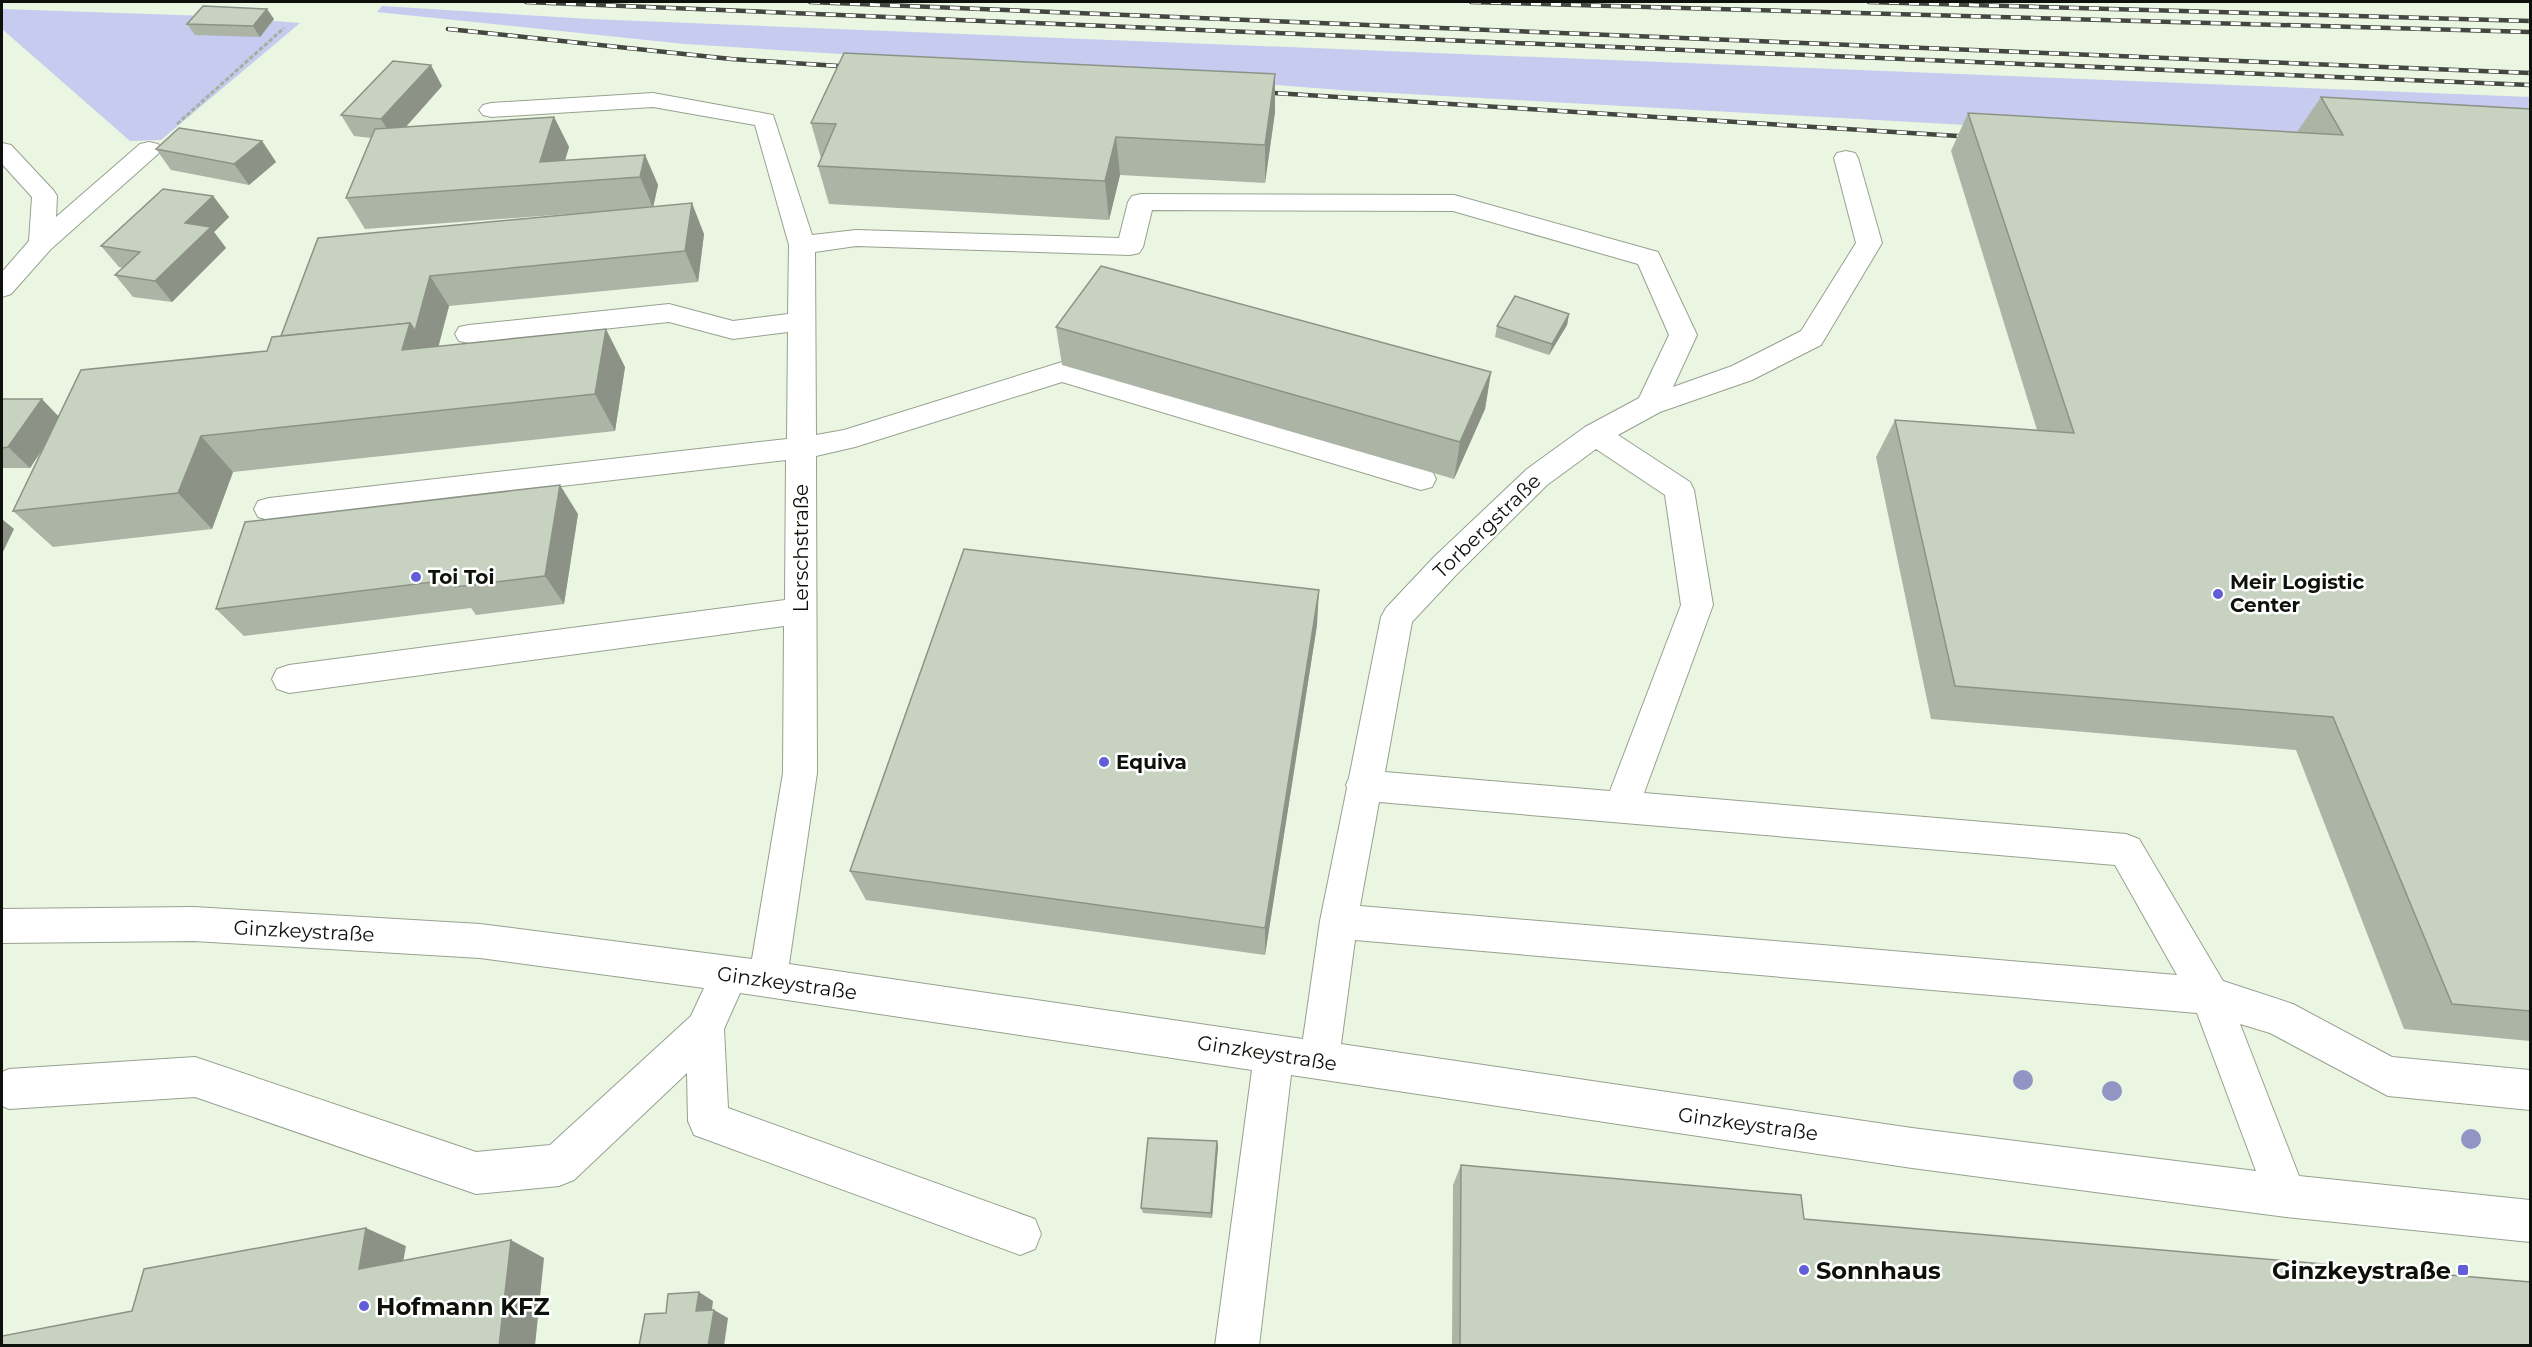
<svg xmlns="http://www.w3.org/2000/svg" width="2532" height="1347" viewBox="0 0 2532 1347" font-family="Montserrat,sans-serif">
<rect width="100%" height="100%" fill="#eaf5e2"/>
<g fill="#c6cbef">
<path d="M382,6l208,13 1940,78v51l-475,-18 -701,-39 -326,-25 -343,-22 -308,-32z"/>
<path d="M2,9l206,7 92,7 -139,117 -31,1 -128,-112z"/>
</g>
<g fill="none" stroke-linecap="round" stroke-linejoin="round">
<g stroke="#97a190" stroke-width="2">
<g id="minor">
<path d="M653,93l120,22 39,120 44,-5 263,8 9,-36 4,-6 9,-2 313,1 204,57 39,83 -24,52 59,-21 69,-35 55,-88 -22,-85 3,-5 9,-2 9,2 3,5 24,85 -61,102 -69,35 -92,32 -42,23 72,47 4,8 19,115 -69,188 482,41 13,5 84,142 70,23 99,53 138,13v40l-142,-14 -118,-63 -30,-9 59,152 231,24v42l-244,-25 -374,-49 -621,-93 -32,271h-44l37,-276 -512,-77 -16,36 4,79 307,111 6,15 -6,15 -15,6 -326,-120 -6,-14 -1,-48 -113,107 -15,6 -83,8 -281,-97 -186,12 -7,-3v-34l7,-3 186,-12 281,95 74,-7 141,-129 13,-28 -224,-30 -286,-17 -192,2v-34l192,-2 286,17 272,35 31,-186 1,-147 -495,67 -12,-4 -5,-10 5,-10 12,-4 496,-65 1,-140 -517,60 -11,-3 -4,-8 4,-8 11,-3 518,-59 1,-107 -55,7 -64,-17 -200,21 -10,-2 -4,-7 4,-7 10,-2 200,-21 64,17 55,-7 1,-69 -34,-120 -102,-18 -162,10 -8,-2 -4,-5 4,-5 8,-2zM1152,210l301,1 185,53 31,71 -30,63 -54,29 -58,42 -93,88 -48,51 -5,9 -32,161 -3,7 1,3 -27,133 -17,118 -514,-75 28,-191 -1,-317 39,-9 207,-65 359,108 11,-3 4,-8 -4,-8 -370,-109 -218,68 -28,5 -1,-183 41,-6 274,9 9,-2 4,-6zM1596,449l69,46 16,110 -71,186 -225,-19 27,-150 44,-47 91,-90zM1379,802l736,63 62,110 -817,-69zM1355,940l842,73 59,158 -344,-43 -571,-84z"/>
<path d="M149,142l9,2 3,5 -3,5 -107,95 -40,45 -9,3v-25l27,-31 3,-44 -30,-33v-21l9,2 43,46 3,5 -1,21 84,-73z"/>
</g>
</g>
<path stroke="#a7afa0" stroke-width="3" stroke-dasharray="4.5 2" stroke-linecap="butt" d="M177,124l107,-96"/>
<use href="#minor" fill="#fff" fill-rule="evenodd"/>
<g stroke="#43483f" stroke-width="4.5">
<g id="rail">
<path d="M526,2l2004,83"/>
<path d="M810,2l1720,71"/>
<path d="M1471,2l1059,30"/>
<path d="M1869,2l661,19"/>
<path d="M448,29l283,30 123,8"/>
<path d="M1258,92l716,45"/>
</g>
</g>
<use href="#rail" stroke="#fff" stroke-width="3" stroke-dasharray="10" stroke-linecap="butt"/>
</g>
<g fill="#9295c4">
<circle cx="2023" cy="1080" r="10"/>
<circle cx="2112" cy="1091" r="10"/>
<circle cx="2471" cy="1139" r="10"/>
</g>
<g fill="#acb5a5">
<path d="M274,19l-14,18 -65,-2 -8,-11z"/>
<path d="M1275,74v38l-10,71 -145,-8 -11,45 -280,-16 -11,-38 3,-8 -10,-35z"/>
<path d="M442,86l-36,41 148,-10 15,30 -4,13 80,-5 13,30 -5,22 51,27 -6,48 -249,24 -11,40 187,21 -10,64 -382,41 -21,57 -159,18 -40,-36 30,-63 -13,20h-28v-69l57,17 208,-65 14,-15 37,-98 290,-27 -243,18 -19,-31 25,-60 -17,-2 -13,-21z"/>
<path d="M2321,97l209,12v932l-126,-12 -108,-279 -365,-31 -55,-262 19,-37 142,10 -86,-279 17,-38 329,19z"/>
<path d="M262,141l14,21 -27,23 -78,-15 -15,-21z"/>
<path d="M213,196l16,21 -15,15 12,16 -54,54 -39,-5 -18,-22 8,-7 -4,-1 -18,-21z"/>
<path d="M1569,314l-2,11 -18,30 -54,-18 2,-11z"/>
<path d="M1056,327l435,45 -6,37 -31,70 -392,-114z"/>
<path d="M578,514l-14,90 -88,11 -5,-7 -227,28 -28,-27z"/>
<path d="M1317,625l-52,330 -399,-55 -16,-29z"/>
<path d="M1217,1141l1,6 -6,71 -69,-5 -2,-5z"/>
<path d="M1461,1165l343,54 726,127h-1078l1,-161z"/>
</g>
<g fill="#8c9386">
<path d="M267,9l7,10 -14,18 -7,-11z"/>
<path d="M431,65l11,21 -48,54 -13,-21z"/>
<path d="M1275,74v38l-10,71v-38z"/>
<path d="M554,117l15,30 -11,36 -18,-21z"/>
<path d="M1116,137l4,38 -11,45 -4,-39z"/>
<path d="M262,141l14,21 -27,23 -15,-21z"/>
<path d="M645,155l13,30 -5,23 -13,-31z"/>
<path d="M213,196l16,21 -15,15 12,16 -54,54 -17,-21 30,-58z"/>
<path d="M692,203l12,31 -6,48 -13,-31z"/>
<path d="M430,276l19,30 -21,81 -26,-37 8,-27z"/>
<path d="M1569,314l-2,11 -18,30 3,-11z"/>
<path d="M606,329l19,38 -10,64 -20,-37z"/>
<path d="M1491,372l-6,37 -31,70 6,-37z"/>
<path d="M42,399l20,21 -32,48 -22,-21z"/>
<path d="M201,436l32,36 -21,57 -34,-36z"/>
<path d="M560,485l18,29 -14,90 -19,-28z"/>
<path d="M2,519l12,10 -12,25z"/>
<path d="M1319,590l-2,35 -52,330v-27z"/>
<path d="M1217,1141l1,6 -6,71 -1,-5z"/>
<path d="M366,1228l40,18 -7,39 -40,-16z"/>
<path d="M511,1240l33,18 -9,88h-36z"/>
<path d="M699,1292l14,9 -2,18 -15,-8z"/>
<path d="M714,1310l14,8 -4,28h-16z"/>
</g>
<g fill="#c8d2c0" stroke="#8c9386" stroke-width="1.5">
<path d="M203,6l64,3 -14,17 -66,-2z"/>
<path d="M844,53l431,21 -10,71 -149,-8 -11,44 -287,-15 18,-42 -25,-1z"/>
<path d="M393,61l38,4 -50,54 -40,-4z"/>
<path d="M2321,97l209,12v902l-78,-7 -119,-287 -378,-31 -60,-266 179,13 -106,-320 375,22z"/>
<path d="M554,117l-14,45 105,-7 -5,22 -294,21 29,-69z"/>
<path d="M179,128l83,13 -28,23 -78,-15z"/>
<path d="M163,189l50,7 -28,27 26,4 -56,54 -40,-6 25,-23 -39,-6z"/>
<path d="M692,203l-7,48 -255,25 -15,55 -5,-8 -129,13 37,-98z"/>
<path d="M1101,266l390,106 -31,70 -404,-115z"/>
<path d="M1515,296l54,18 -17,30 -55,-18z"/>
<path d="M410,323l-8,27 204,-21 -11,65 -394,42 -23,57 -165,18 68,-141 186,-19 5,-14z"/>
<path d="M2,399h40l-34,48 -6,1z"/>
<path d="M560,485l-15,91 -90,11 1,-8 -240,30 29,-87z"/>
<path d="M964,549l355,41 -54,338 -415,-57z"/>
<path d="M1148,1138l69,3 -6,72 -70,-5z"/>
<path d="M1461,1165l340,30 3,24 726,63v64h-1070z"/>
<path d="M366,1228l-7,41 152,-29 -12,106h-497v-10l130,-25 12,-42z"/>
<path d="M699,1292l-3,19 18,-1 -6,36h-69l6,-32 21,-1 2,-19z"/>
</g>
<g fill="#615fd8" stroke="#fff" stroke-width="2">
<circle cx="416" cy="577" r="6"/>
<circle cx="2218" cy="594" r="6"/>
<circle cx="1104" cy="762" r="6"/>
<circle cx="1804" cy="1270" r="6"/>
<rect x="2457" y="1264" width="12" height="12" rx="3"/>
<circle cx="364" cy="1306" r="6"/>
</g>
<g text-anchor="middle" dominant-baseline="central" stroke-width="5" stroke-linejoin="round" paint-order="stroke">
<g font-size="20" fill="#0e110b" stroke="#fff">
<text transform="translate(1487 526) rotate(-44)">Torbergstraße</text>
<text transform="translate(801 548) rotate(-90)">Lerschstraße</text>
<text transform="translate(304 931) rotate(3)">Ginzkeystraße</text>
<text transform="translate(787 983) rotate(8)">Ginzkeystraße</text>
<text transform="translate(1267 1053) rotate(9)">Ginzkeystraße</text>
<text transform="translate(1748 1124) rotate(8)">Ginzkeystraße</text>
</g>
<g font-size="20" font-weight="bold" fill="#0e110b" stroke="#fff" text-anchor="start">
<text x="428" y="577">Toi Toi</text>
<text x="2230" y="582">Meir Logistic<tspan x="2230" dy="23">Center</tspan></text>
<text x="1116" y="762">Equiva</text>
</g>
<g font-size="24" font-weight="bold" fill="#0e110b" stroke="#fff" text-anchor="start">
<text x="1816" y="1270">Sonnhaus</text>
<text x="2451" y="1270" text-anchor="end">Ginzkeystraße</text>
<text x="376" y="1306">Hofmann KFZ</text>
</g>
</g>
<rect width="2532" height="1347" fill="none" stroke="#0e110b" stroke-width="6"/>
</svg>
